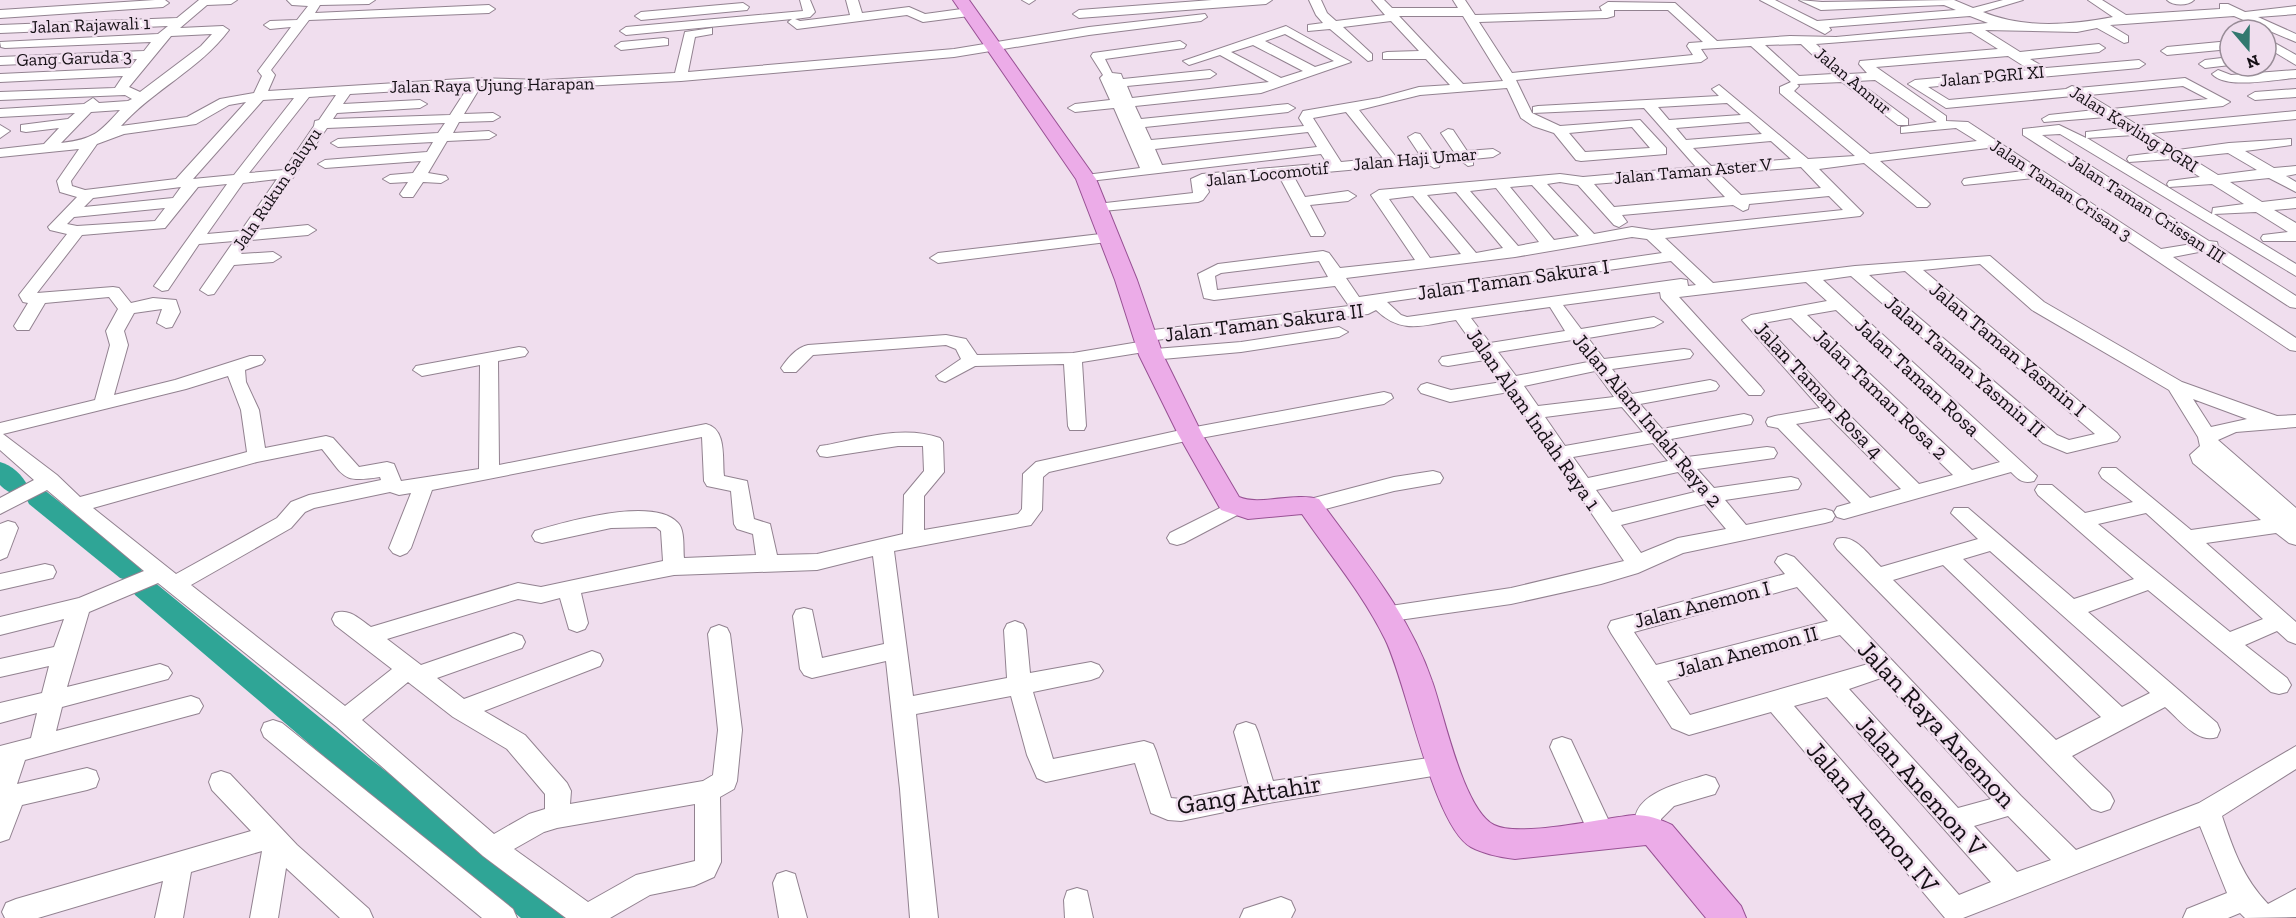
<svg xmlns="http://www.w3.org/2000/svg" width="2296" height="918" viewBox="0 0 2296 918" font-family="'Zilla Slab',serif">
<rect width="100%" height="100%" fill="#f0deee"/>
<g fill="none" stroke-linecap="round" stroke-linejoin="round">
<g fill="#2fa596" fill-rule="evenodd">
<path d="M0,462c12,3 22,13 28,24l-3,6c-12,3 -17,1 -25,-7z"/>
<path d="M38,489l9,3 91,72 4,7 -4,7 -9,3 -9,-3 -91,-74 -3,-6 3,-6z"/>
<path d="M144,578l9,3 216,177 190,149 5,11h-43l-174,-142 -212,-181 -4,-7 4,-7z"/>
</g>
<g stroke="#928290" stroke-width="2">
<g id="minor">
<path d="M155,0h10l4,3 -6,4 -163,11v-8z"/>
<path d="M199,0h38l-6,4 -24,1 -27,23 43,-2 6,4c-29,39 -76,60 -108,96l66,-9 33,-18 34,-6 8,-17 -4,-5 33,-44 -21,2 -6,-4 6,-4 27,-1 11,-14 -16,-1 -5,-5h88l-6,4 -49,1 -5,8 174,-8 6,4 -6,4 -180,7 -38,50 4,5 -7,16 209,-13 67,2 131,-7 10,-41 27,-4v6l-17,3 -7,35 266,-23 135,-22 116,-13 2,3 -6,4 -112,14 -135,22 -273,24 -137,7 -63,-2 -17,28 29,-1 7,4 -7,4 -34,1 -6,11 36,-2 7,4 -7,4 -42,2 -19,32 18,3 2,3 -7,4 -18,-1 -10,15h-10l-3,-3 8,-12 -18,1 -7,-4 7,-4 23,-2 8,-12 -96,7 -7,-4 7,-4 102,-8 6,-10 -95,5 -7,-4 7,-4 100,-6 7,-10 -118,5 -70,102 51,-5 8,5 -8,5 -57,5 -10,14 32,-2 8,5 -8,5 -39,3 -20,29 -6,1 -8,-5 34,-49 -35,3 -31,46 -6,1 -8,-5 73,-102 -29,3 -33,41 -83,7 -45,58 76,-6 6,1 12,15 22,-5 23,2 4,12 -8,15 -6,1 -9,-5 5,-14 -28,4 -10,18 4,14 -14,50 61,-15 75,-24h12l3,4 -3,4 -17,6 1,12 13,28 6,38 61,-12 7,2 26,29 28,-5 7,2 7,17 78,-12 1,-104 -58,11 -9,-6 3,-4 103,-19 6,1 3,4 -3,4 -27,5 1,104 207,-41c21,5 16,34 18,52l23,5 7,38 16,5 7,31 40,-1 86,-20 1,-39 20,-24 -1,-25h-25l-71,11 -7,-1 -3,-5 3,-5 7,-1c36,-7 77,-20 113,-7l3,4 1,30 -20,24v34l94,-16 4,-5 1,-35 13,-12 154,-34 194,-36 7,2 2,4 -9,6 -194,36 -141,32 -6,5 -1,33 -11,15 -137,26 19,145 94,-18 -3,-48 3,-6 8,-3 8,3 3,6 4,43 61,-11 8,3 4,6 -4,6 -8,3 -58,12 20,67 91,-18 9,3 3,7 15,47 10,1 68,-14 -15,-53 3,-7 9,-3 9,3 3,7 15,49 169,-25 9,3 3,7 -3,7 -188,31 -82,17 -13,-1 -17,-7 -16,-50 -89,19 -9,-4 -10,-23 -16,-59 -95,18 22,204h-28l-10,-129 -14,-128 -74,17 -8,-3 -4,-6 -7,-53 3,-6 8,-2 8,2 10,48 62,-14 -11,-88 -56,14 -143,5 -93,18 7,30 -3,6 -8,3 -8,-3 -9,-31 -19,5 -23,-4 -131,40 34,26 93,-32 8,3 3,6 -3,6 -85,30 27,21 128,-48 8,3 3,6 -3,6 -116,45 41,24 42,48 4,8 -1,13 133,-23 10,-6 5,-45 -10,-96 3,-6 8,-3 8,3 3,6 12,96 -5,51 -3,8 -14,8 1,65 -7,15 -20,9 -44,9 -40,23h-44l-83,-62 -146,-129 -179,-144 -69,29 -22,75 93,-23 8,3 4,6 -4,6 -106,28 -6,24 135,-35 8,3 4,7 -4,7 -174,47 -8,24 70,-16 9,3 3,8 -3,8 -9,3 -65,15 -13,34 -9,3v-96l31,-8 6,-25 -37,10v-20l42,-10 7,-27 -49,11v-18l54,-12 10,-28 -64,16v-18l79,-19 65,-27 -97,-81 -47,24v-16l34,-18 -34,-30v-27l95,-23 15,-55 -4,-14 12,-22 -9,-12 -64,6 -16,27h-12l-3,-4 14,-23 -5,-1 -4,-7 48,-61 -17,-4 -2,-3 29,-30 -17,-5 -3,-11 22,-32 -79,8v-8l44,-5 15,-16 -33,4 -5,-1v-6l47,-6 7,-6 -75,4v-8l84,-5 9,-6 6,5 29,-2 4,-2 -7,-4 -125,5v-8l115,-4 8,-12 -123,6v-8l130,-6 7,-9 -137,6v-8l144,-6 7,-9 -146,6 -4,-1 -1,-5 158,-8 10,-8 -168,7v-8l177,-7zM212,34l-11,12 -61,46 -11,-5 42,-51zM468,87l-18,28 -117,4 4,-6 83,-5 7,-4 -7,-4 -77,4 7,-10zM336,95l-17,25 -4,1 -1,5 -30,44 -35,3 60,-76zM294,98l-60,77 -41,4 70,-79zM246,102l-70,77 -91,11 -13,-4 -1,-5 26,-37 27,-10 72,-10 33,-19zM120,110c-21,23 -26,29 -59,33l30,-31zM277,179l-36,52 -34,3 36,-51zM181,187l-8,11 -89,9 9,-9zM165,208l-10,13 -78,5 -10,-2 7,-7zM228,376l13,34 6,42 -167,45 -23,-22 -54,-41 183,-45zM702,437l2,44 3,5 24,5 3,33 3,5 16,5 3,21 -72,3c-1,-10 1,-28 -6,-35 -24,-27 -113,-1 -143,8l-3,5 3,5 7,2 69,-15 45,-1 5,4 2,30 -122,26 -23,-4 -147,44c-12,-8 -21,-19 -36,-14l-3,6 3,6 57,44 -47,37 -154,-121 100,-57 14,-16 9,-4 76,-16 9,3 12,-2 -22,55 4,5 7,3 7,-3 4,-5 21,-58zM322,449c23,28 19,34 58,28l1,3 -72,15 -18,7 -14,16 -101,56 -83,-66 164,-46zM408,682l45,35 54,32 38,45v15l-16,5 -35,20 -132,-114zM695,804v57l-59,14 -48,27 -74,-53 30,-17 13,-4z"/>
<path d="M800,0h10l5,12 -5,5 -15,2 5,2 50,-6 -4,-15h12l4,13 47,-6 16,7 44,-6 6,4 -6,4 -46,6 -16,-7 -110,14 -9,-7 4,-3 -166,16 -6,-4 6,-4 177,-16z"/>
<path d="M1022,0h13l-6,4z"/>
<path d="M1212,0h60l-6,4 -187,14 -6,-4 6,-4z"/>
<path d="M1309,0h12l6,13 9,8 49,-6 -13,-15h12l8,8h66l-5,-8h12l10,15 127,-4 -2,-4 8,-5 67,1 42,38 73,-5 46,1 152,-14 -18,-7 -141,11 2,3 -6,4 -65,-34h15l42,21 139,-11 -12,-5 -123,5 -22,-10 23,2 132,-2 19,8 30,-8h20l-40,12c41,17 88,13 130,5l-25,-17h14l24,15 94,-6v-5h8l17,8 51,-6v8l-38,3 38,17v8l-62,-26 -124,9 18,11v6l-4,1 -27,-15 -20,4 -92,-2 35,22 79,-8 6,4 -6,4 -69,7 16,9 93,-8 6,4 -6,4 -211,19 21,13 117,-11 6,-3 6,2 107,-10 45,24 -7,4 -100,10 16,10 157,-15v8l-145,14 27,17 51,-7 62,-4v6l-46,6 29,17 22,-2v8l-10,2 10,6v10l-27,-14 -39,4 32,20 34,-4v10l-22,2 22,13v18h-33l-2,-3 2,-3 25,-3 -32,-20 -42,2 82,50v12l-236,-142 -18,1 167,106 8,1 1,4 78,50v12l-6,-1 -86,-56 -31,6 123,81v13l-6,-1 -256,-172 -70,7 -2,-3 2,-3 5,-1 54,-7 -35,-23 -108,13 47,40 3,3 -3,3h-10l-53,-44 -45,6 44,44 -3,3 -195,22 48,45 142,-17 135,-10 54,46 138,80 95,34 19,-1v12l-60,5 -18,8 78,68v37l-7,-2 -13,-10 -70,10 90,79v22l-8,-3 -11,-10 -32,14 42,33 4,7 -4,7 -8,2 -8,-2 -123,-102 -60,22 129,111 3,7 -3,7c-20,7 -38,-18 -52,-30l-93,49 38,37 4,8 -4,8 -9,3 -9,-3 -255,-260 -3,-5 3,-5c18,-6 32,17 44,28l97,-28 -27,-26 3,-5h14l106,91 60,-20 -96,-84 -3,-5 3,-5h14l33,28 48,-11 -31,-24 -3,-5 3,-5h14l75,62 70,-10 -68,-57 -3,-8 10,-9 -2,-9 -29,-47 -137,-80 -52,-46 -57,6 194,163 3,4 -3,4 -50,12 -24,-10 -192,-167 -28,4 214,196 -3,5c-11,3 -15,-1 -23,-9l-167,47 -7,-2 -3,-5 3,-5 14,-4 -73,-75 -10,-2 -2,-4 2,-4 7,-2 45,-8 -78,-88 9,-5 76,-14 -21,-19 -127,15 82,90 3,4 -3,4h-12l-88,-97 -1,-6 -97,13 18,24 73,-12 9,5 -9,5 -66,11 16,21 80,-10 6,1 3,4 -3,4 -6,1 -72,10 20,25 78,-14 6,2 3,4 -3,4 -76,14 22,25 82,-15 7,2 2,4 -2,4 -80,15 16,18 80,-10 7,1 3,5 -3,5 -77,11 17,19 77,-11 7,2 3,5 -3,5 -73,11 21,25 79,-16 7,2 3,5 -3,5 -7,2 -142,30 -45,20 -37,11 -90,20 -126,18 -8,-2 -3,-6 3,-6 134,-20 113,-27 -115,-169 -59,10 -29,-9 -3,-4 3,-4 6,-2 24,7 51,-8 -17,-22 -37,6 -6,-1 -3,-4 3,-4 36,-6 -22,-31c-33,5 -54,15 -80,-10l-8,4 -220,27 6,1 3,4 -2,3 86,-7 98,-15 9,5 -9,5 -98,15 -90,8 -6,-1 -3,-4 2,-3 -62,10 4,64 -2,4h-14l-2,-4 -4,-62 -89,2 -30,16 -6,-2 -3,-4 25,-17 -5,-10 -10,-4 -133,10 -17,17h-12l-3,-4c6,-9 16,-21 27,-23l138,-10 20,4 11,16 96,-2 72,-12 -9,-5 9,-5 204,-25 -14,-20 -121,14 -10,-2 -6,-24 20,-10 105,-13 6,2 11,15 75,-8 -44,-65 8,-5 181,-16 23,3 113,-10 -52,-59 -111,5v-6l5,-1 181,-10 -7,-7 7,-4 89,74 47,-3 -75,-63v-6l11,-5 -40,-36 -50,3 6,9 -6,4 -185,18 16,33 28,13 80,-6 26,28v6l-85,7 -5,-1 -22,-27 -21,-7 -12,-8 -14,-30 -87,7 -61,15 37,47 24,-2 -12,-18 7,-4 5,1 14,20 20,-2 -13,-19 7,-4 5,1 14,21 26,-2 7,4 -7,4 -20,2v6l-5,1 -8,-6 -20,2 -1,5 -5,1 -8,-5 -133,12 12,22 43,-6 8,5 -8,5 -38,4 15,28 -2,3h-12l-32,-60 -73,6 3,10 -6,8 -5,2 -106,10 -3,-3 3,-3 5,-2 96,-11 -2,-14 11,-5 125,-11 -6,-9 -240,28 -2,-3 2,-3 5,-1 54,-7 -26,-60 -39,4 -7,-4 7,-4 35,-4 -10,-22 3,-3 -12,-19 2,-3 87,-12 6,4 -2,3 -79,11 7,14 9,1 2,5 87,-9 6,4 -6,4 -83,8 5,12 137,-16 -49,-27 -31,10 -6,-4 103,-35 65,36 -90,31 -126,13 6,13 147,-15 7,4 -7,4 -143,15 6,13 153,-14 -5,-8 4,-7 76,-13 40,-11 31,-2 -24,-26h-43v-6l4,-1 32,-1 -28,-30 -48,6 29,27v6l-4,1 -38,-32 -22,2v-6l15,-2 -7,-8zM1614,10h54l35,32 -14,1 -2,3 6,9 -181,18 -33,-51 128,-4 7,-2zM1399,16h64l40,65 -40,3zM1971,32l27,17 -138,12 -1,3 8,9 -19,1 -32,-30zM1285,34l49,27 -19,6 -50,-26zM1801,44l32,30 -34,2 -34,-31zM1253,45l50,26 -22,7 -50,-26zM2008,56l22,14 -115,10 -7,4 38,24 127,-12 22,14 -46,5 -7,4 2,3 62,-5 17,11 -37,4v6l-27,-13 -36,4v6l169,109 -31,5 -193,-127 -22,-1v-5l-70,-49zM1875,80l62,42 -36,5v6l55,-5 21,13 -107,13 -76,-63 5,-5 -2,-2 45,-2 56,43h10v-6l-51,-38zM2183,86l25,13 -96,10 -23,-14zM1727,103l14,12 -72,5 -11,-13zM1346,112l37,46 -42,4 -28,-44zM1749,122l13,12 -76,6 -10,-12zM1632,127l18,21 -65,4 -16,-19zM1308,132l9,15 -155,18 -7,-16zM2134,135l27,17 -32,4 -2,3 2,3 43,-3 28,18 -31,4 -2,3 2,3 43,-3 32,20 -31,4 -1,6 -125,-76zM1771,141l20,18 -80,7 -18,-18zM2228,153l29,17 -39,5 -29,-18zM1801,167l20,21 -80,7 -22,-21zM1704,175l21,22 -111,10 -20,-23zM1560,182l18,3 36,40 5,2 8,-5 -5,-7 111,-10 10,6 5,-2 1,-5 80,-8 14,14 -191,20 -20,-3 -38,7 -47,-50zM1532,185l47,51 -25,4 -44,-53zM1496,188l43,54 -21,4 -48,-55zM1456,192l47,56 -27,5 -49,-58zM1413,196l48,58 -31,4 -41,-59zM1632,237l15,2 15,14 -303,44 -13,-19 169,-21zM1319,261l9,16 -111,13 -2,-14 6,-3zM1671,261l25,24 -8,1 -1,-6 -6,-1 -274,38 -6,-2 -14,-13zM1905,271l190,163 -26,6 -12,-5 -188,-160zM1550,307l15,24 -75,12 -19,-25zM1836,310l164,152 -28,8 -165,-155zM1791,318l162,157 -34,9 -78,-77 -78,-84zM1572,340l16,22 -72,14 -18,-24zM1595,371l19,26 -76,9 -14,-20zM2193,399l54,20 -36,8zM1622,407l21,25 -78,14 -20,-29zM1830,418l71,71 -31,9 -74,-74zM1653,443l15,18 -80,17 -15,-21zM1678,472l17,20 -83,20 -16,-22zM1705,504l21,25 -48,9 -37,15 -20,-28zM2146,513l117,106 -33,13 -132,-108zM1990,551l160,142 -28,14 -159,-148zM1943,565l158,152 -45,23 -163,-160z"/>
<path d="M2167,0h27c-6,6 -21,6 -27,0z"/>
<path d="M743,3l6,4 -2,3 -106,10 -6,-4 6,-4z"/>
<path d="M664,38l4,1v6l-47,5 -6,-4 6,-4z"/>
<path d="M2266,38l30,17v10l-30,-18z"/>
<path d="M2230,41v8l-63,6 -6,-4 6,-4z"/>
<path d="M2230,57v8l-25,3 -6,-4 6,-4z"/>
<path d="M2218,70l13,5 65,-5v8c-21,1 -69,12 -84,-4z"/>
<path d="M2296,89v8l-41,3 -7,-4 7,-4z"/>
<path d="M0,125l10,6 -10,7z"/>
<path d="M1109,233l8,5 -2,3 -177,22 -8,-5 8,-5z"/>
<path d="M1433,471l7,2 3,5 -3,5 -46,8 -84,22 -7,-2 -3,-5 3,-5 7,-2 84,-22z"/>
<path d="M1236,500l7,2 3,5 -3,5 -59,31 -7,2 -7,-2 -3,-5 3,-5z"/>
<path d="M8,521l7,2 3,5 -11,29 -7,3v-36z"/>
<path d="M1786,554l8,3 227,239 55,54 123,-47 97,-57v23l-74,47c11,33 21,62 46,88l28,-15v28l-51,1 -5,-5 -12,5h-45l4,-9 40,-16 -27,-67 -237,92h-18l-174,-206 -82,23 -17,-7 -61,-95 -3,-6 3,-6 174,-47 -10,-12 3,-5zM1797,587l31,34 -172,44 -22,-33zM1840,635l28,29 -178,51 -23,-34zM1881,678l110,121 -33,9 -109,-119zM1827,697l164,185 -32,13 -165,-189zM2008,816l43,44 -34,12 -43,-46z"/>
<path d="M45,564l8,2 3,6 -3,6 -53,12v-16z"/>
<path d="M273,720l9,3 231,186 4,9h-35l-218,-181 -3,-7 3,-7z"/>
<path d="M1562,737l9,3 43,92 -4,8 -9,3 -9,-3 -4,-8 -38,-85 3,-7z"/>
<path d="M221,771l9,3 67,71 72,64 4,9h-33l-54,-50 -8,50h-28l12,-67 -71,21 -8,46h-28l8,-37 -125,37h-33l-3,-6 4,-9 10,-4 235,-68 -39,-41 -3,-8 3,-8z"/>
<path d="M1706,775l9,3 4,8 -4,8 -41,12 -13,13v11l-4,8 -9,3 -9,-3c-20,-42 38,-54 67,-63z"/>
<path d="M786,871l9,3 12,44h-28l-6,-35 4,-9z"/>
<path d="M1077,888l10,3 6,27h-28l-1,-18 3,-9z"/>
<path d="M1281,897l10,4 4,9 -4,8h-51l4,-9z"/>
</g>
</g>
<g stroke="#985194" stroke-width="2">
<path id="major" d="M953,0h16l127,179 41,101 26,75 39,79 37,63c20,9 54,-5 80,2 42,58 90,114 113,182 12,33 31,128 62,144 25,13 109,-7 140,-10 14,0 26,4 38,10l69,81 5,12h-40l-60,-73 -131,14c-15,-2 -31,-5 -44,-12 -38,-21 -64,-164 -86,-208 -22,-45 -55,-84 -83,-125l-54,5 -27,-9 -43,-76 -39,-79 -24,-75 -39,-101z"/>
</g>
<use href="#minor" fill="#fff" fill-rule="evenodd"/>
<use href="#major" fill="#ecace8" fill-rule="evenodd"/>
</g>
<g text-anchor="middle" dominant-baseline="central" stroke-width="5" stroke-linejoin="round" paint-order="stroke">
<g font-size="18" fill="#151015" stroke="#f0deee">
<text transform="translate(90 25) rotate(-2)">Jalan Rajawali 1</text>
<text transform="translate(74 58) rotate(-2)">Gang Garuda 3</text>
<text transform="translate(1992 76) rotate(-5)">Jalan PGRI XI</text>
<text transform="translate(1853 81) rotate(40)">Jalan Annur</text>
<text transform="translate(492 85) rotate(-1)">Jalan Raya Ujung Harapan</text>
<text transform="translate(2134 129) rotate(32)">Jalan Kavling PGRI</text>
<text transform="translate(1415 159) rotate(-5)">Jalan Haji Umar</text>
<text transform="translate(1693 171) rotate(-5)">Jalan Taman Aster V</text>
<text transform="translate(1267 174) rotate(-6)">Jalan Locomotif</text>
<text transform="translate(277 189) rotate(-56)">Jaln Rukun Saluyu</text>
<text transform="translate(2061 190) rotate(34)">Jalan Taman Crisan 3</text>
<text transform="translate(2147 209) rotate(33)">Jalan Taman Crissan III</text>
</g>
<g font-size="21" fill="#151015" stroke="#f0deee">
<text transform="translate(1513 279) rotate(-8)">Jalan Taman Sakura I</text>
<text transform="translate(1264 322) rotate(-7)">Jalan Taman Sakura II</text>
<text transform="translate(2008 349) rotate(40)">Jalan Taman Yasmin I</text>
<text transform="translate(1965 366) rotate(41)">Jalan Taman Yasmin II</text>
<text transform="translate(1918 377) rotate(43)">Jalan Taman Rosa</text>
<text transform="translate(1819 390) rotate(47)">Jalan Taman Rosa 4</text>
<text transform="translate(1881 394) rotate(44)">Jalan Taman Rosa 2</text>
<text transform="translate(1534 419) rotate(55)">Jalan Alam Indah Raya 1</text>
<text transform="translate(1648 420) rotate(50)">Jalan Alam Indah Raya 2</text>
<text transform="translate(1702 604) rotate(-14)">Jalan Anemon I</text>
<text transform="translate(1747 651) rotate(-15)">Jalan Anemon II</text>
</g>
<g font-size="26" fill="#151015" stroke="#f0deee">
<text transform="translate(1937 724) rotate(47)">Jalan Raya Anemon</text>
<text transform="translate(1921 786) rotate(48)">Jalan Anemon V</text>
<text transform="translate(1249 794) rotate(-9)">Gang Attahir</text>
<text transform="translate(1873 817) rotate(50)">Jalan Anemon IV</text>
</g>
</g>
<g transform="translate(2248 48) rotate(160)"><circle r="28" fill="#f0deee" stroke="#988c97" stroke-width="1.5"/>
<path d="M0-4.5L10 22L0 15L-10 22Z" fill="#32786f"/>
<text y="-9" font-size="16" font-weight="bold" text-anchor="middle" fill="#151015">N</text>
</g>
</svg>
